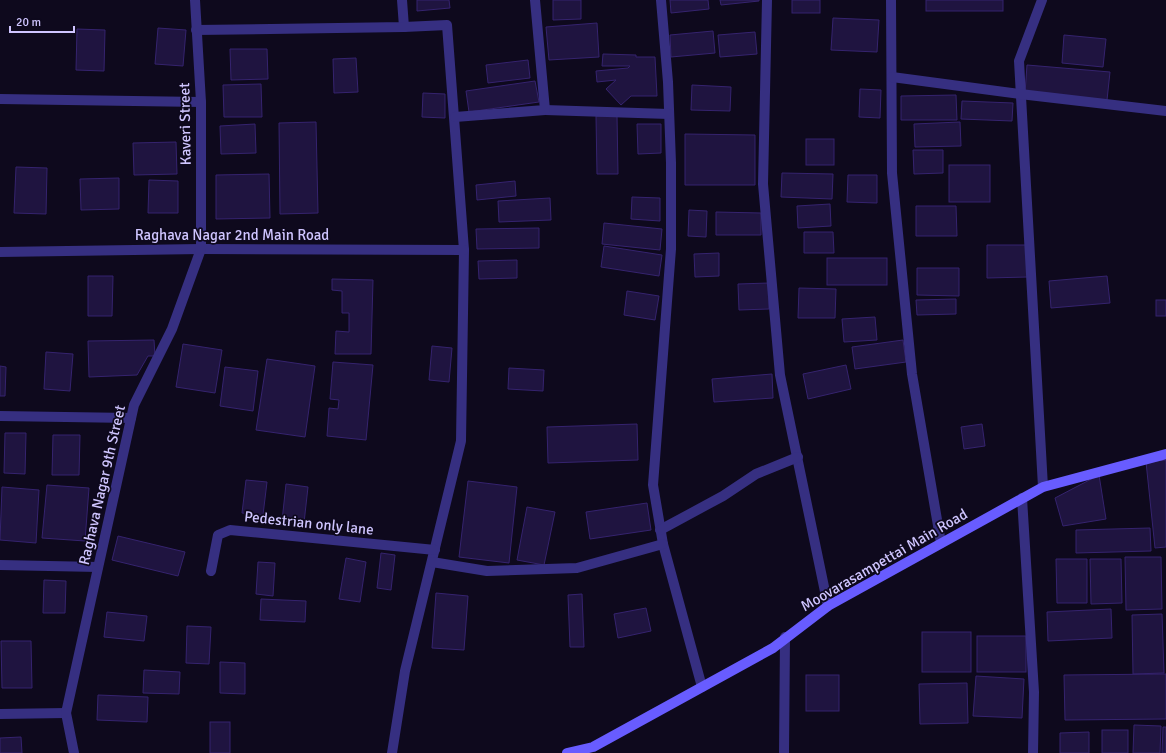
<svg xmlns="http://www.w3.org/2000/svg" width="1166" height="753" viewBox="0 0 1166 753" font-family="Signika,sans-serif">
<rect width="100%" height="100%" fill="#0e091d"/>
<g fill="#1f1440" stroke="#35236e">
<path d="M417,0h32l1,8 -33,3z"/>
<path d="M553,0h28v19l-28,1z"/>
<path d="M670,0h38l1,9 -38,4z"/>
<path d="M720,0h39v1l-38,4z"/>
<rect x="792" y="0" width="28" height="13"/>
<rect x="926" y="0" width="77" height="11"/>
<path d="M833,18l46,2 -2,32 -46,-2z"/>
<path d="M597,23l2,34 -50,3 -3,-33z"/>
<path d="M158,28l28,2 -3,36 -28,-2z"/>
<path d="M77,29l28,1 -1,41 -28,-1z"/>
<path d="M713,31l2,22 -44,4 -1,-22z"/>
<path d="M755,32l2,22 -37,3 -2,-22z"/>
<path d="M1064,35l42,4 -3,28 -41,-4z"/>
<path d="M230,49h37l1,30 -37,1z"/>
<path d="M603,54l33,1v2h19l2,39h-26l-10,9 -15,-16 10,-9 -19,2 -1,-11 32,-3 2,-2h-28z"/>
<path d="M356,58l2,34 -24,1 -1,-34z"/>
<path d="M528,60l2,18 -42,5 -2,-18z"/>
<path d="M1027,65l83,7 -3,28 -82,-7z"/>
<path d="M535,81l4,21 -70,10 -3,-21z"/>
<path d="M261,84l1,33h-38l-1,-32z"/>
<path d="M692,85l39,2 -1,24 -39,-1z"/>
<path d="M860,89l21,1 -1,28 -21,-1z"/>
<path d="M423,93l22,1v24l-23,-1z"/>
<path d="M956,95l1,25h-56v-24z"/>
<path d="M962,101l51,2 -1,18 -51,-2z"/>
<path d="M596,116h21l1,58h-21z"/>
<path d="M316,122l2,91 -38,1 -1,-91z"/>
<path d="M960,122l1,24 -46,1 -1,-23z"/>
<path d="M255,124l1,29 -35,1 -1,-28z"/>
<path d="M637,124h24v29l-23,1z"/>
<path d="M685,134l70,1v50h-70z"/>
<rect x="806" y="139" width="28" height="26"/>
<path d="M176,142l1,32 -43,1 -1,-32z"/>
<path d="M913,150h30v23l-29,1z"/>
<rect x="949" y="165" width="41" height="37"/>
<path d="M16,167l31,1 -1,46 -32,-1z"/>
<path d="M782,173l51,1 -1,25 -51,-2z"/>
<path d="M269,174l1,44 -54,1v-44z"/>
<path d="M848,175h29v28l-30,-1z"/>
<path d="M119,178v31l-38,1 -1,-31z"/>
<path d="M149,180l29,1v32h-30z"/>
<path d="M515,181l1,15 -39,4 -1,-15z"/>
<path d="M632,197l28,1v23l-29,-2z"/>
<path d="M550,198l1,22 -52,2 -1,-21z"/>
<path d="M830,204l1,22 -33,2 -1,-22z"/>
<path d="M916,206h40l1,30h-41z"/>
<path d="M689,210l18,1 -1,26 -18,-1z"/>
<path d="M716,212l45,1v22h-45z"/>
<path d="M604,223l58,6 -2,21 -58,-6z"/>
<path d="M539,228v20l-62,1 -1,-20z"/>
<path d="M804,232h29l1,21h-30z"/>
<path d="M987,245h40l1,32 -41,1z"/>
<path d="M604,246l58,9 -3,21 -58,-9z"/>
<path d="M719,253v23l-24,1 -1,-23z"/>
<rect x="827" y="258" width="60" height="27"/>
<path d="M517,260v18l-38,1 -1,-18z"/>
<path d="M917,268h42v28l-42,-1z"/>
<path d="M88,276h25l-1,40h-24z"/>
<path d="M1107,276l3,27 -59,5 -2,-27z"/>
<path d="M332,279l41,1 -2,74h-36l1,-23 13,1v-19h-7v-22l-10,-1z"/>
<path d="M769,283v26l-30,1 -1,-26z"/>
<path d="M799,288l37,1 -1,29h-37z"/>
<path d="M627,291l32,5 -4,24 -31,-5z"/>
<path d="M956,299v15l-39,1 -1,-15z"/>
<rect x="1156" y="300" width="10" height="16"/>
<path d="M875,317l2,23 -33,2 -2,-23z"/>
<path d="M154,340l1,16h-7l-11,19 -48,2 -1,-36z"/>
<path d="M903,340l3,22 -51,7 -3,-22z"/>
<path d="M183,344l39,6 -7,43 -39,-6z"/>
<path d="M432,346l20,2 -3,34 -20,-2z"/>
<path d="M46,352l27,2 -3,37 -26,-2z"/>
<path d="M267,359l48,7 -10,71 -49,-7z"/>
<path d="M333,362l40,3 -7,75 -39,-4 2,-28 9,1 1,-9 -9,-1z"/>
<path d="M846,365l5,24 -43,10 -5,-25z"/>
<path d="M0,366l6,1 -1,29h-5z"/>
<path d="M225,367l33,4 -5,40 -33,-5z"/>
<path d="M509,368l35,2 -1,21 -35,-2z"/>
<path d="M772,374l1,24 -59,4 -2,-23z"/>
<path d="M637,424l1,36 -90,3 -1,-36z"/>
<path d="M982,424l3,22 -21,3 -3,-22z"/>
<path d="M5,433h21l-1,41 -21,-1z"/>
<path d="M53,435h27l-1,40h-27z"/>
<path d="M1166,460v87l-11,1 -9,-86z"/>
<path d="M1099,475l7,44 -43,7 -8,-28z"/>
<path d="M246,480l21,2 -4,33 -21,-2z"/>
<path d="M468,481l49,6 -8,76 -50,-6z"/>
<path d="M286,484l22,3 -4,36 -22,-2z"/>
<path d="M47,485l42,3 -4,53 -43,-3z"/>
<path d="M2,487l37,3 -3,53 -36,-3z"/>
<path d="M647,503l4,27 -61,9 -4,-27z"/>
<path d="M527,507l28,5 -11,53 -27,-5z"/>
<path d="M1150,528l1,23 -75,2v-23z"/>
<path d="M118,536l67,16 -7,24 -66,-16z"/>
<path d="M381,553l14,2 -4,35 -14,-2z"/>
<path d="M1125,557h36l1,52 -36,1z"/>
<path d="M346,558l20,4 -6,40 -21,-3z"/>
<path d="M1056,559h31v44h-30z"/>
<path d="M1090,559h31l1,44 -31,1z"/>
<path d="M258,562l17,1 -2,33 -17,-2z"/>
<path d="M44,580l22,1 -1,32h-22z"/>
<path d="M436,593l32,3 -4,54 -32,-2z"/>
<path d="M582,594l2,53h-14l-2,-52z"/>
<path d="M261,599l45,2 -1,21 -45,-2z"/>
<path d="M646,608l5,23 -33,7 -4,-24z"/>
<path d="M1111,609l1,29 -64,3 -1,-29z"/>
<path d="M107,612l40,4 -3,25 -40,-4z"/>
<path d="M1162,614l2,59 -31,1 -1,-59z"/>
<path d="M187,626l24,1 -2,37 -23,-1z"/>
<rect x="922" y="632" width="49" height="40"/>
<rect x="977" y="636" width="49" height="36"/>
<path d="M1,641h30l1,47h-30z"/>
<path d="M220,662l25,1v31l-25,-1z"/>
<path d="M144,670l36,2 -1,22 -36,-1z"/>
<path d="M1166,674v45l-101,1 -1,-45z"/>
<rect x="806" y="675" width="33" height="36"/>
<path d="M976,676l48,3 -2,39 -49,-2z"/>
<path d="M967,683l1,40 -48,1 -1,-40z"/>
<path d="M98,695l50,2 -1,25 -50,-2z"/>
<rect x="210" y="722" width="20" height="31"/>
<path d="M1134,725l27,1 -1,27h-27z"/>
<path d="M1163,727h3v26h-4z"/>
<rect x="1102" y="730" width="26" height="23"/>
<path d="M1089,732v21h-29v-20z"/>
<path d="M21,737l1,16h-22v-15z"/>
</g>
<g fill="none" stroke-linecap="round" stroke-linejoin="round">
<g stroke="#362f81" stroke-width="10">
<path d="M402,0l2,27"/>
<path d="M661,0l7,82 3,81v86l-18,236 10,59 39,143"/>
<path d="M767,0l-4,184 17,191 48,231"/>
<path d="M891,0l1,173 20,201 29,169"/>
<path d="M1042,0l-23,61 24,426"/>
<path d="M196,30l208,-3 43,-2 17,225 -3,191 -56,230 -13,82"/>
<path d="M892,77l128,17 146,17"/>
<path d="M0,99l201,3"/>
<path d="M545,110l124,4"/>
<path d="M455,117l90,-7 -10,-110"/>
<path d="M0,252l201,-3 263,1"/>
<path d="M0,416l131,2"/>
<path d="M1022,498l12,194 -1,61"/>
<path d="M660,530l63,-34 33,-22 42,-17"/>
<path d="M432,562l55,9 90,-3 86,-24"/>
<path d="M0,565l98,2"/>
<path d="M211,571l7,-36 12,-5 205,20"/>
<path d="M0,714l66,-1"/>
<path d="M74,753l-8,-40 68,-308 38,-76 29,-80v-147l-6,-102"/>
<path d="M784,753l1,-116"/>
</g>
<path stroke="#685cff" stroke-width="10" d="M567,753l26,-6 180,-99 55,-42 215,-119 123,-33"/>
</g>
<g text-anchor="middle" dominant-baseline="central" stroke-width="3.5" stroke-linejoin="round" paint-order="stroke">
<g font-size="15" fill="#cfc5ff" stroke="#0e091d">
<text transform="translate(185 124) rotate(-91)">Kaveri Street</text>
<text x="232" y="235">Raghava Nagar 2nd Main Road</text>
<text transform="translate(102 485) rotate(-77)">Raghava Nagar 9th Street</text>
<text transform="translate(309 523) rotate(6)">Pedestrian only lane</text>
<text transform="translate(884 560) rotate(-30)">Moovarasampettai Main Road</text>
</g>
</g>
<path d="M10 26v6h64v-6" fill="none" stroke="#cfc5ff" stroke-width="2"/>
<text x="16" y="26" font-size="12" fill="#cfc5ff" stroke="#0e091d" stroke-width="3" paint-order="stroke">20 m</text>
</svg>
